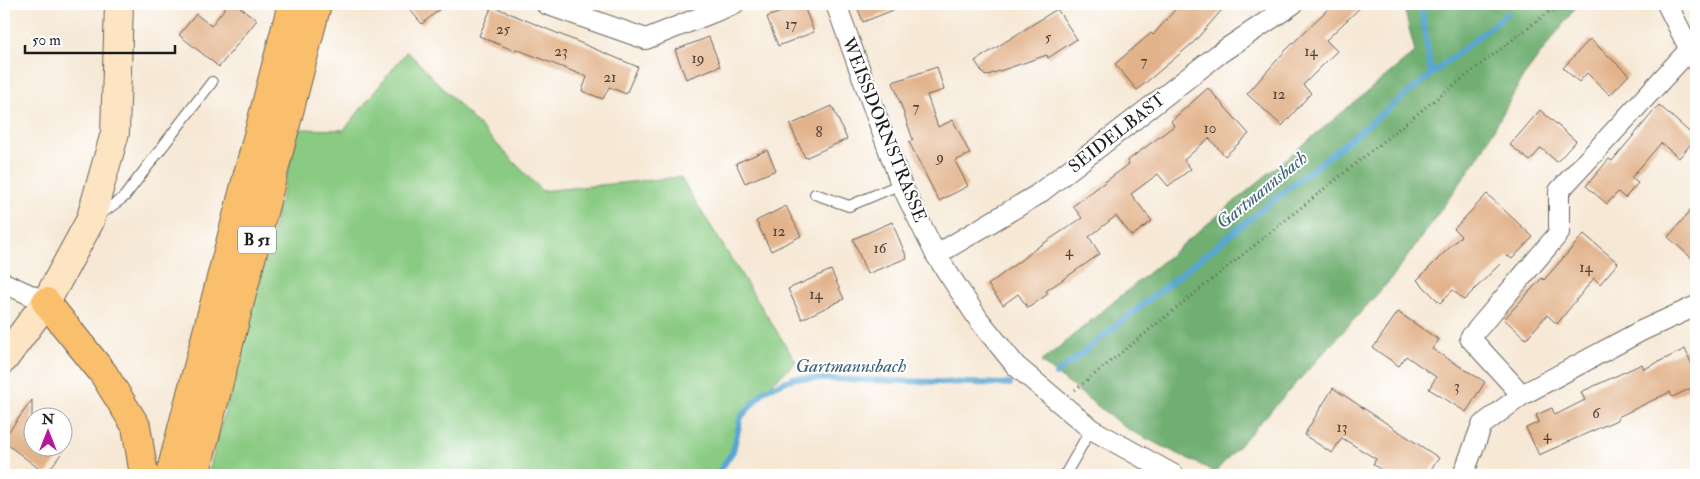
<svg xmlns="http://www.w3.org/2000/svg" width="1700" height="479" viewBox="0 0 1700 479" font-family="'IM FELL Double Pica',serif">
<rect width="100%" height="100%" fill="#fff"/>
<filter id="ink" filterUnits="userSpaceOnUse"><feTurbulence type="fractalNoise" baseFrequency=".02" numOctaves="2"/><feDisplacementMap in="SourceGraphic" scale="10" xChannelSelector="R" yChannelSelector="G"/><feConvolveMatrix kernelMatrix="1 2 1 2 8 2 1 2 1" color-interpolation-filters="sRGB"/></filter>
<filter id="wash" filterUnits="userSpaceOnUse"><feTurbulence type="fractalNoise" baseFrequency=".0096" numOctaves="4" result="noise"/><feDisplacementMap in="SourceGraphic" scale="20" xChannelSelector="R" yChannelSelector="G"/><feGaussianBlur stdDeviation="1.12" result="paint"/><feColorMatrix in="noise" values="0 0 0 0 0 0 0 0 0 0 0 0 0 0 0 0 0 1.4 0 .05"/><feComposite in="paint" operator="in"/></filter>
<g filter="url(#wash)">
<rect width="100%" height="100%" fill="#f6e8d5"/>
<path fill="#8acb83" stroke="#537450" d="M407,51l135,140 138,-14 116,185 -31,28 -24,27 -8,34 -16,24h-509l91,-346 45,1z"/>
<path fill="#6faf71" stroke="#466646" d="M1403,4h210l-37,3 -53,70 -45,81 -86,120 -177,194 -88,-43 -86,-67 374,-310z"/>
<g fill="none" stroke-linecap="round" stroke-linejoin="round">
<g stroke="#59a6d2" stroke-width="6">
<path d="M1421,4l10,70"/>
<path d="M1056,374l451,-360"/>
<path d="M717,475l16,-24 8,-34 24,-27 29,-12 216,6"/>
</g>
</g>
<g id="blocks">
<g fill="#e2b28a">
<path d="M228,4h8l21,16 -38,47 -40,-32 17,-21 15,12z"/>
<path d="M405,4h41l-24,20z"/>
<path d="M803,4l11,28 -36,14 -11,-29z"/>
<path d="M856,4h50v1l-43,17z"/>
<path d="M1180,4h47l-33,38 -57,48 -22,-26 36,-31 2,2z"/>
<path d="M1333,4h31l-38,36 11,11 -34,34 8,8 -29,33 -35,-32 38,-43z"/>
<path d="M492,6l146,61 -12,27 -17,-7 -6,12 -21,-8 5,-14 -71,-28 -1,2 -36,-15z"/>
<path d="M1057,9l20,30 -29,19 -1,-3 -62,21 -10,-15z"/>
<path d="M709,37l11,29 -34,13 -11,-29z"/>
<path d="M1590,39l39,36 -19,20 -23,-22 -8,9 -16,-14z"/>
<path d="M937,67l7,23 -17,5 11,32 15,-7 17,34 -15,7 13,25 -29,15 -30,-59 4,-2 -20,-58z"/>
<path d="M1208,88l41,46 -24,22 -16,-18 -25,22 7,9 -23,17 -10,-12 -27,20 21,27 -20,15 -16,-20 -27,21 11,17 -54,37 2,3 -20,14 -10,-14 -15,11 -15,-20 50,-38 44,-29 -9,-12 56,-42 -2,-3 47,-35 -3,-5z"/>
<path d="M1659,105l37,33 -17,20 -18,-15 -30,35 7,5 -13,15 -7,-6 -11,12 -21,-18 23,-27 3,2z"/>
<path d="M832,106l15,33 -42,19 -15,-33z"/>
<path d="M1540,110l36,31 -19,21 -16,-14 -11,13 -20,-16z"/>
<path d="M767,150l9,20 -31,13 -9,-20z"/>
<path d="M1487,194l46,43 -21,22 -4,-3 -44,44 -11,-10 -13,13 -23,-23 44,-44 -7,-7z"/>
<path d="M1696,204v58l-28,-25z"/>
<path d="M786,206l15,30 -30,15 -15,-30z"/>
<path d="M892,222l15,36 -40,16 -14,-35z"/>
<path d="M1584,234l34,29 -18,21 -6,-6 -37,46 -10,-9 -21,24 -22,-20 38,-41 2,2z"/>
<path d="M831,270l13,29 -42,20 -14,-30z"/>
<path d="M1398,312l41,28 -7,9 53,33 -19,30 -37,-23 7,-12 -30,-21 -7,10 -26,-18z"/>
<path d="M1685,349l11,24v13l-24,11 -2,-5 -52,25 1,2 -80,36 -13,-27 13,-6 -3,-7 16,-7 3,7 30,-15 -4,-8 61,-28 2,5z"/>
<path d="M1333,388l106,70 -12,17h-39l-15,-11 3,-5 -34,-21 -10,15 -28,-18z"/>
<path d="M32,400v46h35l-21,28 -42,-32v-4z"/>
</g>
</g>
</g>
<g filter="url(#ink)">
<use href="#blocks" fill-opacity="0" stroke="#68635d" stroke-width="1"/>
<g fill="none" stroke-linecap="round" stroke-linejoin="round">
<g stroke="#68635d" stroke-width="12">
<g id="lane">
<path d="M815,194l34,12 52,-22"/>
<path d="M98,216l26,-19 88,-115"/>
<path d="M1065,475l26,-46"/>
</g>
</g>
<g stroke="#68635d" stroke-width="22">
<g id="street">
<path d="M546,4l100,35 88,-35"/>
<path d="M836,4l65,180 35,71 43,65 37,46 75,63 83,46"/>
<path d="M1667,4l28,56"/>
<path d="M936,255l101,-60 183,-142 73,-49"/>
<path d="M4,283l42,19"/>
<path d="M1522,395l-52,-57 89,-105v-42l131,-142"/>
<path d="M1463,475l19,-50 40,-30 119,-64 55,-25"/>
</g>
</g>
<g stroke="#68635d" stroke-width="30">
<path id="secondary" d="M4,359l42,-57 44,-81 25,-88 4,-129"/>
</g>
<g stroke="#68635d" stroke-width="30">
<g id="highway">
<path d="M46,302l57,71 33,53 8,49"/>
<path d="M170,475l122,-471"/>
<path d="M195,475l122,-471"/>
</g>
</g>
<path stroke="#68635d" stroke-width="3" stroke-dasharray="1 4" stroke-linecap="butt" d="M1075,390l347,-280 125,-97 28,-9"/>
<use href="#lane" stroke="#fff" stroke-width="10"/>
<use href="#street" stroke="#fff" stroke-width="20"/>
<use href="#secondary" stroke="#fde5c4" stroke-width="28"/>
<use href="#highway" stroke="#f9bf6c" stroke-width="28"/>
</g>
</g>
<g text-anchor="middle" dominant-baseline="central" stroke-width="4" stroke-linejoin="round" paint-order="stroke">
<g font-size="15" fill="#4e4238">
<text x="791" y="24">17</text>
<text x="503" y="29">25</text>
<text x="1048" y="37">5</text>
<text x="561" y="51">23</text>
<text x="1311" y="51">14</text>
<text x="698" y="58">19</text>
<text x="1144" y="61">7</text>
<text x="610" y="77">21</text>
<text x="1279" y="94">12</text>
<text x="916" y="107">7</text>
<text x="1210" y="128">10</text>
<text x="819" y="132">8</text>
<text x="940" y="157">9</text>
<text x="779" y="231">12</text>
<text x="880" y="248">16</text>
<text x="1069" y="251">4</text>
<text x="1586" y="267">14</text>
<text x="816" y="294">14</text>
<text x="1457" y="386">3</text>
<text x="1596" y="413">6</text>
<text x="1342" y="427">13</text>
<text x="1547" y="435">4</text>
</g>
<rect fill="#fff" stroke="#606060" stroke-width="1" x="238" y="226.5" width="38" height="27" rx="4"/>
<g font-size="16" font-weight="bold" fill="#1c1c1c">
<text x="257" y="240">B 51</text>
</g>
<g font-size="18" fill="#1c1c1c" stroke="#fff">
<text transform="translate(884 130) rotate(68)">WEISSDORNSTRASSE</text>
<text transform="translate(1117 133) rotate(-38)">SEIDELBAST</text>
</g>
<g font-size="19" font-style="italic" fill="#3a6177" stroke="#fff">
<text transform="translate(1262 190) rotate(-39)">Gartmannsbach</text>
<text x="851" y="366">Gartmannsbach</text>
</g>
</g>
<rect width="1700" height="479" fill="none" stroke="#fff" stroke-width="20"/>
<g transform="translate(48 432)"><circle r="24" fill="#ffffff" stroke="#a4a4a4"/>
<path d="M0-4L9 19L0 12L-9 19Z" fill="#b5179e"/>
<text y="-8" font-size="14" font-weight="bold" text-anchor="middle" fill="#1c1c1c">N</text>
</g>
<path d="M25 45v8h150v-8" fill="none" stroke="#1c1c1c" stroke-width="2.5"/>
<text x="32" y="45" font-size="15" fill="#1c1c1c" stroke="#ffffff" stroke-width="4" paint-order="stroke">50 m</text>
</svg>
